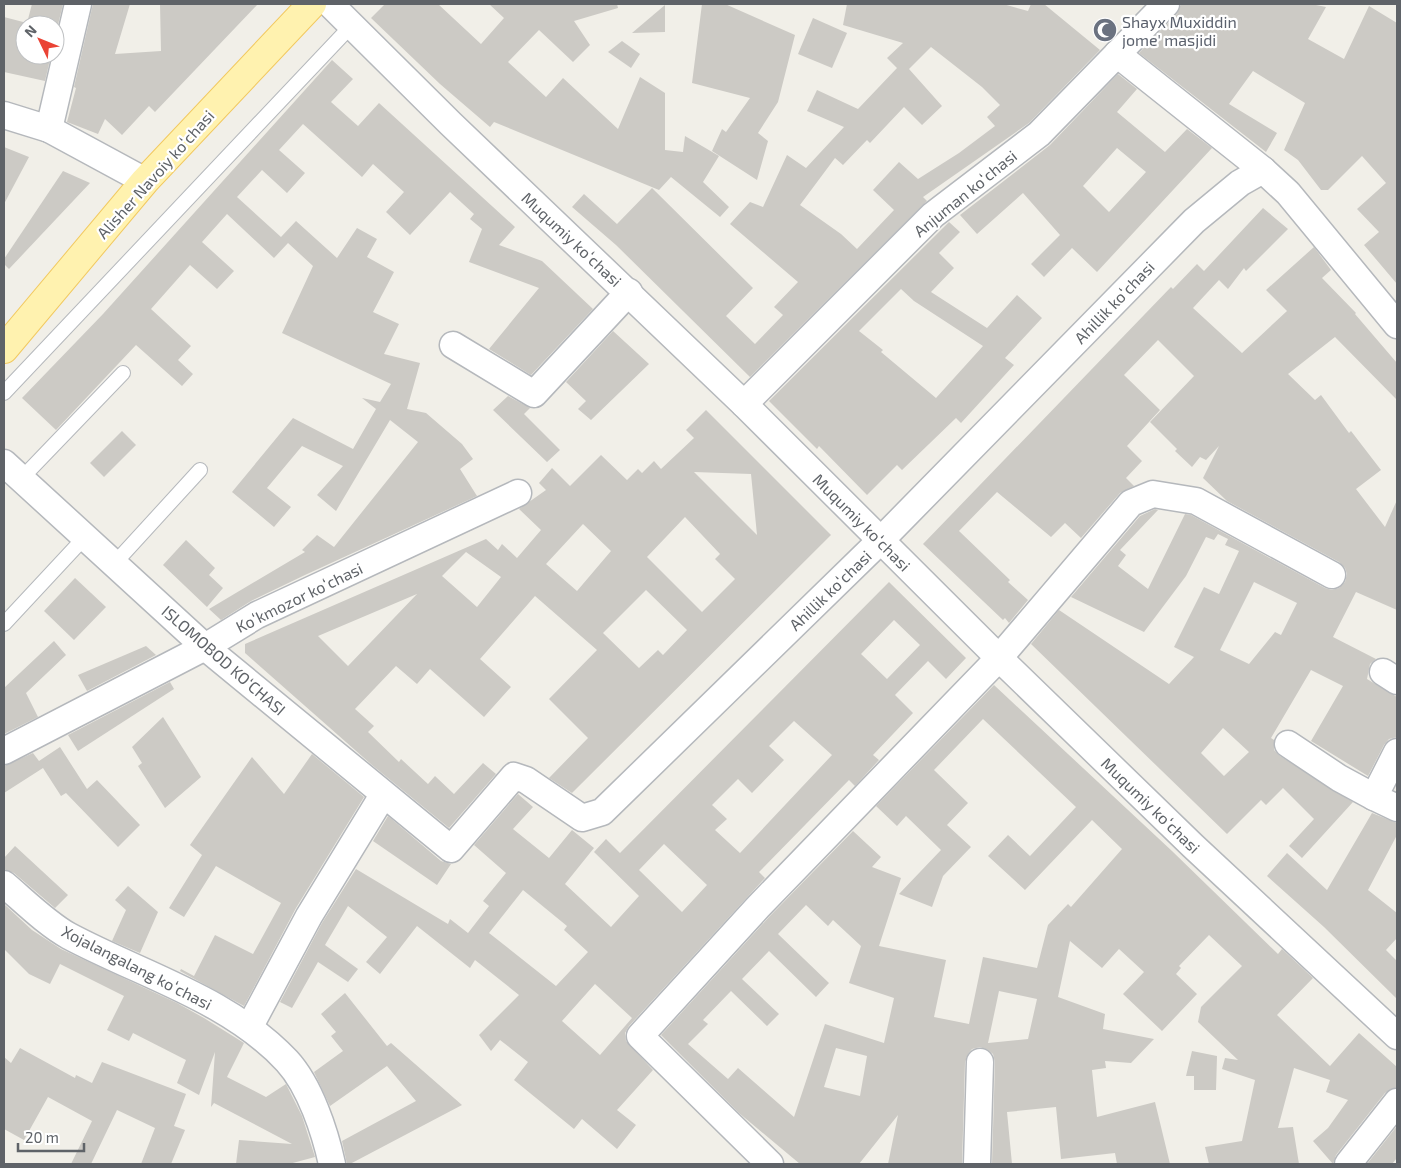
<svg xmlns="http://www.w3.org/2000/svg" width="1401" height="1168" viewBox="0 0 1401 1168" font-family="'Exo 2',sans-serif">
<rect width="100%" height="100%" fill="#f1efe8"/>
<g fill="#cccac5" fill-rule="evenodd">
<path d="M32,4h31l-8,33v-12h-30v30h26l-6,26 -41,-9v-55l23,6z"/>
<path d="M93,4h37l-15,50 46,-3 -1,-47h98l-103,108 -6,-6 -27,29 -17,-16 -7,15 -31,-12 9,-34 -2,-1z"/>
<path d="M385,4h53l43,40 23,-26 -15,-14h128l1,4 -44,13 16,24 -17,17 -34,-32 -31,32 38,35 17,-19 55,51 22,-52 25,16v57l18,2 2,-16 34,20 -16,26 26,25 -9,10 -49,-40 -12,13 -165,-68 -4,5 -50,-43 -69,-66z"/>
<path d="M702,4h23l70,31 -17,67 -20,31 10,8 -11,39 -45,-29 10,-22 4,3 24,-34 -58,-15z"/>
<path d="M847,4h156l25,7 3,-7h13l56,46 -71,73 -106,74 4,4 -177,176 -134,-132 -44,-38 12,-13 33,30 35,-36 101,100 -27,28 29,28 28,-29 -9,-8 24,-25 -68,-58 20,-22 13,5 24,-52 19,13 38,-41 -37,-16 10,-21 41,19 39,-41 -10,-10 16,-15 -60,-18zM931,47l51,40 18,18 -13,12 8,9 -36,27 -41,26 -19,-17 -26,28 21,20 -37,39 -16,-15 -41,-29 35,-47 8,7 24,-25 3,3 34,-36 18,18 20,-19 -33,-37z"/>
<path d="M1181,4h130l15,3 -18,32 36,20 25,-53 28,17v261l-33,-39 15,-13 -22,-23 29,-26 -24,-27 -34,34h-7l-23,-30 -14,-10 21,-47 -52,-32 -24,33 48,29 -11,19 -127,-99 38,-39z"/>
<path d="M665,5v27l-33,1z"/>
<path d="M813,18l34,15 -15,35 -34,-14z"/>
<path d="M622,41l18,13 -9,14 -23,-16z"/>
<path d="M332,60l21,19 -22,23 27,24 21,-23 136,124 -16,18 43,16 51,48 -62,66 -42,-26 50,-61 -70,-26 13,-33 -12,-10 4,-5 -24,-22 -40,43 -24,-23 18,-20 -31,-28 -11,13 -59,-53 -24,26 26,23 -18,20 -25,-23 -25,27 44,40 15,-16 41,37 20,-30 20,11 -10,18 27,15 -21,40 26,12 -15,30 36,9 -13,46 19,4 36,31 11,15 -13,10 17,27 -172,79 -54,26 -30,19 -12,-11 96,-57 -3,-2 15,-15 17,12 84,-105 -28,-22 -54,91 -19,-16 26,-29 -41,-20 -35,42 24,19 -17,20 -42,-35 61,-74 60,31 23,-40 -14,-11 18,4 11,-18 -109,-51 31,-67 -25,-23 -14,15 -47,-44 -25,28 32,29 -17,18 -27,-24 -39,44 40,37 -13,14 15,14 -11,12 -46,-41 -80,85 -34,-32 81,-84z"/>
<path d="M1118,74l19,15 -20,23 48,40 22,-23 25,19 -115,124 -25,-24 -28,29 -13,-13 29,-29 -37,-42 -46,41 -17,-19 90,-70zM1117,148l29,24 -37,40 -26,-26z"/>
<path d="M4,147l25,10 -25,47z"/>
<path d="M63,171l27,12 -81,86 -5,-5v-5z"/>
<path d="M1263,208l25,21 -42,42 -2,-3 -16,21 -9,-9 -26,28 49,45 45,-42 -21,-21 48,-43 17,23 -9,8 34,35 -1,1 42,49v37l-62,-63 -47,37 27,26 6,-5 28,38 2,-2 30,39 -25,19 29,38 12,-27v110l-41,-18 -23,45 43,22 -6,5 -3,15 30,18v40l-8,2 -5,6 -16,31 -57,-35 32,-55 -32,-16 -40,68 3,2v10l6,6 73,46 -51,56 -13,-12 25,-27 -31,-31 -17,17 -5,-5 -34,34 -196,-190 28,-34 110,74 25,-27 -20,-10 30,-60 15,7 20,-43 -14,-6 3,-6 -10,-5 -4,6 -8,-3 -20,39 -42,56 -73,-35 69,-81 15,-7 3,1 -38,40 6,5 -8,11 30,23 37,-75 6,1 134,73 7,2 7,-2 6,-6 2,-8 -2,-6 -6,-6 -112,-61 -24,-23 16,-32 -13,14 -6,-3 -8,10 -17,-16 2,-2 -27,-27 44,-46 -36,-36 -34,35 36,35 -33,36 15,15 -16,17 8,8 -14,7 -39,45 -16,-15 -14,14 -54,-45 -38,39 51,49 -2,2 20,18 -19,23 -4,-5 -2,2 -80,-76 248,-257 2,2 24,-25 7,7zM1254,582l43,21 -16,32 -6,-3 -26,32 -29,-14zM1223,728l26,24 -25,24 -23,-23z"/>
<path d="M949,222l11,10 -21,21 15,15 -23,24 56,36 30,-33 25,23 -37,40 9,7 -53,58 -5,-5 -54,52 -5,-5 -30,30 -48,-49 -2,3 -48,-48zM901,289l13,12 69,45 -47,52 -55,-46 2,-2 -24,-19z"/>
<path d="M613,331l36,33 -58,56 -13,-11 8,-8 -20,-19z"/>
<path d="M508,396l22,12 -6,6 36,36 -13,12 -54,-52z"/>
<path d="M706,410l125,125 -259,258 -23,-15 39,-40 -39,-39 48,-49 -62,-54 -55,63 31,28 -27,30 -54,-48 -13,15 -21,-18 -41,43 19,17 -6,6 31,30 2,-3 27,25 7,-8 19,18 29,-31 13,11 -47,54 -77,-63 -127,-112v-9l241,-105 12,11 4,-6 15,14 24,-28 -22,-21 27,-19 -7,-7 13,-15 18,18 31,-31 26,25 11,-11 4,4 12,-12 7,8 33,-31 -8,-8zM694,472l57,2 6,61zM685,517l35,37 -5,5 20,20 -33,33 -55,-55zM583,524l28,27 -34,40 -31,-27zM466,552l35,25 -24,30 -35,-31zM646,590l41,40 -24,25 -5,-5 -19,18 -36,-35zM417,594l-69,72 -30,-30z"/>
<path d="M122,431l14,14 -32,32 -14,-14z"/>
<path d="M186,540l29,28 -6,7 14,13 -16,19 -44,-42z"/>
<path d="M75,578l31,29 -32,33 -30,-29z"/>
<path d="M889,582l77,76 -20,21 -18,-18 -33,34 18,18 -40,42 6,5 -24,26 -6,-6 -90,92 6,6 -136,148 -4,7 1,8 27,29 -36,40 19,15 -19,24 -35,-30 -8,10 -60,-49 14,-18 -28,-22 -9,11 -12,-16 40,-40 -44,-35 -5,8 -53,-42 -37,48 -14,-12 21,-25 -39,-31 -23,39 33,24 -10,13 -30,-20 -26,46 -12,-6 42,-79 34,-54 92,55 2,-5 18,14 21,-27 -6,-5 23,-28 -32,-28 44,-51 15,13 -20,22 36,29 23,-28 22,18 -29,36 46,43 28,-31 -45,-44 12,-13 14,14zM894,620l26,25 -33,34 -26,-25zM794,721l38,34 -92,98 -25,-23 12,-11 -15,-14 26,-26 14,14 32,-33 -15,-14zM664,844l43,41 -25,27 -43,-42zM523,890l44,36 -3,4 24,22 -32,34 -67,-53zM595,984l37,34 -32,37 -38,-34z"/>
<path d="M54,641l12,14 -40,38 12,24 -34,17v-46z"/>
<path d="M146,646l10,9 -69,36 -9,-16z"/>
<path d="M170,682l4,7 -96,62 -10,-16z"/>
<path d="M994,685l178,166 106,103 4,-5 31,29 -36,37 53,51 29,-33 38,34v20l-12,6 -49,62 -3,9 -20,-23 15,-13 20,-28 -22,-8 4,-12 -36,-12 -16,60 15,-1 6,37h-90l-4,-17 37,-6 13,-61 -33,-11 3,-11 13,2 -40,-38 3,-15 41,-41 -33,-31 -30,31 2,2 -5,6 21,20 -35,37 -39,-37 21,-22 -25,-23 -17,19 -32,-27 -12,56 47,17 -2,15 51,10 -23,24 -26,-2 1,7 -14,2 5,47 58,-15 15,62h-53l-2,-11 -54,6 -5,-52 -49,5 5,52h-20l3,-102 -2,-8 -5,-4 -8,-3 -8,2 -4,5 -3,8 -3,102h-74l10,-49 -39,49h-59l-61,-51 -78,-78 108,-118 84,-86 28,26 -9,10 29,11 -22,68 67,14 -12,57 35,7 14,-67 54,11 11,-43 20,-21 3,3 51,-58 -30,-29 -67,70 -37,-34 20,-21 22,21 46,-49 -93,-88 -49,51 34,33 -21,22 24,22 -28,29 -11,31 -33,-13 42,-44 -35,-34 -9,10 -21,-20zM806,905l22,21 5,-6 28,26 -12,37 45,15 -10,45 -59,-19 -31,93 -56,-49 -10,11 -40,-35 20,-20 -5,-4 28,-29 36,35 12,-12 -37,-35 27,-28 47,46 13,-14 -51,-49zM999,991l38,8 -9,40 -40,4zM836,1048l31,8 -7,40 -36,-9z"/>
<path d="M163,717l38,60 -36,31 -27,-42 4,-3 -10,-16z"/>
<path d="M60,747l27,42 10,-9 43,45 -22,22 -52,-54 -5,3 -18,-28 -39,25v-27l29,-13 6,8z"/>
<path d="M312,754l52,43 -68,111 -52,98 -64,-35 1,-2 13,7 21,-41 38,19 28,-51 -65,-37 -32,51 -15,-9 33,-53 -12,-10 62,-88 32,37z"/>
<path d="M1372,813l25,10v12l-29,55 29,23v25l-11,12 11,11v38l-73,-72 -57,-51 20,-23 40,37z"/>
<path d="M388,816l53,45 10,3 -14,21 -64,-44z"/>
<path d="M15,846l53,49 -13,13 -41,-35 -10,-4v-11z"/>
<path d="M128,886l30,26 -18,41 -28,-12 14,-31 -11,-10z"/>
<path d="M4,904l28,26 29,19 116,54 27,15 40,25 -17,34 39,20 20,-13 16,32 13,41 -26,7h-53l3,-24 53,4 -78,-41 -3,4 4,-55 -16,43 -22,-12 9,-23 -53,-27 -4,8 -22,-11 17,-34 -64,-32 -10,20 -21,-10 -25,-25z"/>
<path d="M345,993l42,53 4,-3 71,62 -112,59h-3l-5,-23 74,-40 -29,-35 -57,40 -16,-34 29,-21 -12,-15 5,-4 -15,-18z"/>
<path d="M20,1048l55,30 1,-3 16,8 10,-21 84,32 -12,32 11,4 -14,34h-30l14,-36 -38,-18 -26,54h-20l21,-43 -44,-24 -24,43 -20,-11v-72l7,6z"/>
<path d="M1192,1051l25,5 -1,34h-22v-14h-8z"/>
<path d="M1397,1126v32l-5,6h-25z"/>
</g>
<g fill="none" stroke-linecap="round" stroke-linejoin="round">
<g stroke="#b5b8bc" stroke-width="16">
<g id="service">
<path d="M4,393l348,-368"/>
<path d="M21,479l102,-106"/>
<path d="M114,564l86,-94"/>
<path d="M4,624l81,-87"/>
</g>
</g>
<g stroke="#b5b8bc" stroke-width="29">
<g id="minor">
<path d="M330,4l121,120 293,280 255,254 194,188 204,190"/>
<path d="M1117,54l146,116 25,23 109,132"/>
<path d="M4,115l45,14 96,52"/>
<path d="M49,129l29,-125"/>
<path d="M453,345l81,49 95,-102"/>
<path d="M744,404l189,-189 106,-81 127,-130"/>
<path d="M4,463l201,184 246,202 63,-73 12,4 56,38 20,-6 279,-272 313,-319 46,-38 23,-13"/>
<path d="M1383,672l14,9"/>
<path d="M1288,744l51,34 35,19"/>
<path d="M4,751l201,-104 52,-32 261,-122"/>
<path d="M1397,752l-23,45 23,11"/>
<path d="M4,884c19,16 43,40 65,52 73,39 160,63 218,125 23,25 38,71 45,103"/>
<path d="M250,1026l59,-110 74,-121"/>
<path d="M770,1164l-130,-128 118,-129 241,-249 132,-155 22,-9 43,7 136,74"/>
<path d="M977,1164l3,-102"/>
<path d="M1348,1164l49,-62"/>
</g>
</g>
<g stroke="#f2c960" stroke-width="30">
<path id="primary" d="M4,349l141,-168 167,-177"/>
</g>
<use href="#service" stroke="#fff" stroke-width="14"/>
<use href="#minor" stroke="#fff" stroke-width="26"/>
<use href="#primary" stroke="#fff2af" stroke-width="28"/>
</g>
<defs>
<g id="mosque-disc" transform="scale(1.25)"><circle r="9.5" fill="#6b7280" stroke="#fff"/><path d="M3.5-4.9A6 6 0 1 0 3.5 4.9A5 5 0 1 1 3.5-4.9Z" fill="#fff"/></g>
</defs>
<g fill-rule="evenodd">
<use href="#mosque-disc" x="1105" y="30"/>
</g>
<g text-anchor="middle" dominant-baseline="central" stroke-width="4.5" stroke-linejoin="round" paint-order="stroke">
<g font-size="16" fill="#5b616d" stroke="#fff" text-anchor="start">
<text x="1122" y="21">Shayx Muxiddin<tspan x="1122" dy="18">jome' masjidi</tspan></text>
</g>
<g font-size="16" fill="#5f6368" stroke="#fff">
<text transform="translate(155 174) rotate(-48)">Alisher Navoiy koʻchasi</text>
<text transform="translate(965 193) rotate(-39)">Anjuman koʻchasi</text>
<text transform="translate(572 239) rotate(43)">Muqumiy koʻchasi</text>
<text transform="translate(1114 302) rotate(-46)">Ahillik koʻchasi</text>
<text transform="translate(862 522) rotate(45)">Muqumiy koʻchasi</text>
<text transform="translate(830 590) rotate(-44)">Ahillik koʻchasi</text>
<text transform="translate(299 597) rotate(-26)">Koʻkmozor koʻchasi</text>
<text transform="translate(224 660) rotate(41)">ISLOMOBOD KO‘CHASI</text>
<text transform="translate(1151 805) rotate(44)">Muqumiy koʻchasi</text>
<text transform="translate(137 967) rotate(27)">Xojalangalang koʻchasi</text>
</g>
</g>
<rect width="1401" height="1168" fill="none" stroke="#5f6368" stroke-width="10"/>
<g transform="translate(40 40) rotate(313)"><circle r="24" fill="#ffffff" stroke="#bfc1c3"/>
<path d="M0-4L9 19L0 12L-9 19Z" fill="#ea4335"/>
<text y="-8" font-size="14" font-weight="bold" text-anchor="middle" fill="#5f6368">N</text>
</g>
<path d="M18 1143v8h66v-8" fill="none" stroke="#5f6368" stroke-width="2.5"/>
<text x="25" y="1143" font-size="15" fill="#5f6368" stroke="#ffffff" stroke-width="4" paint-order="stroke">20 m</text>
</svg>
